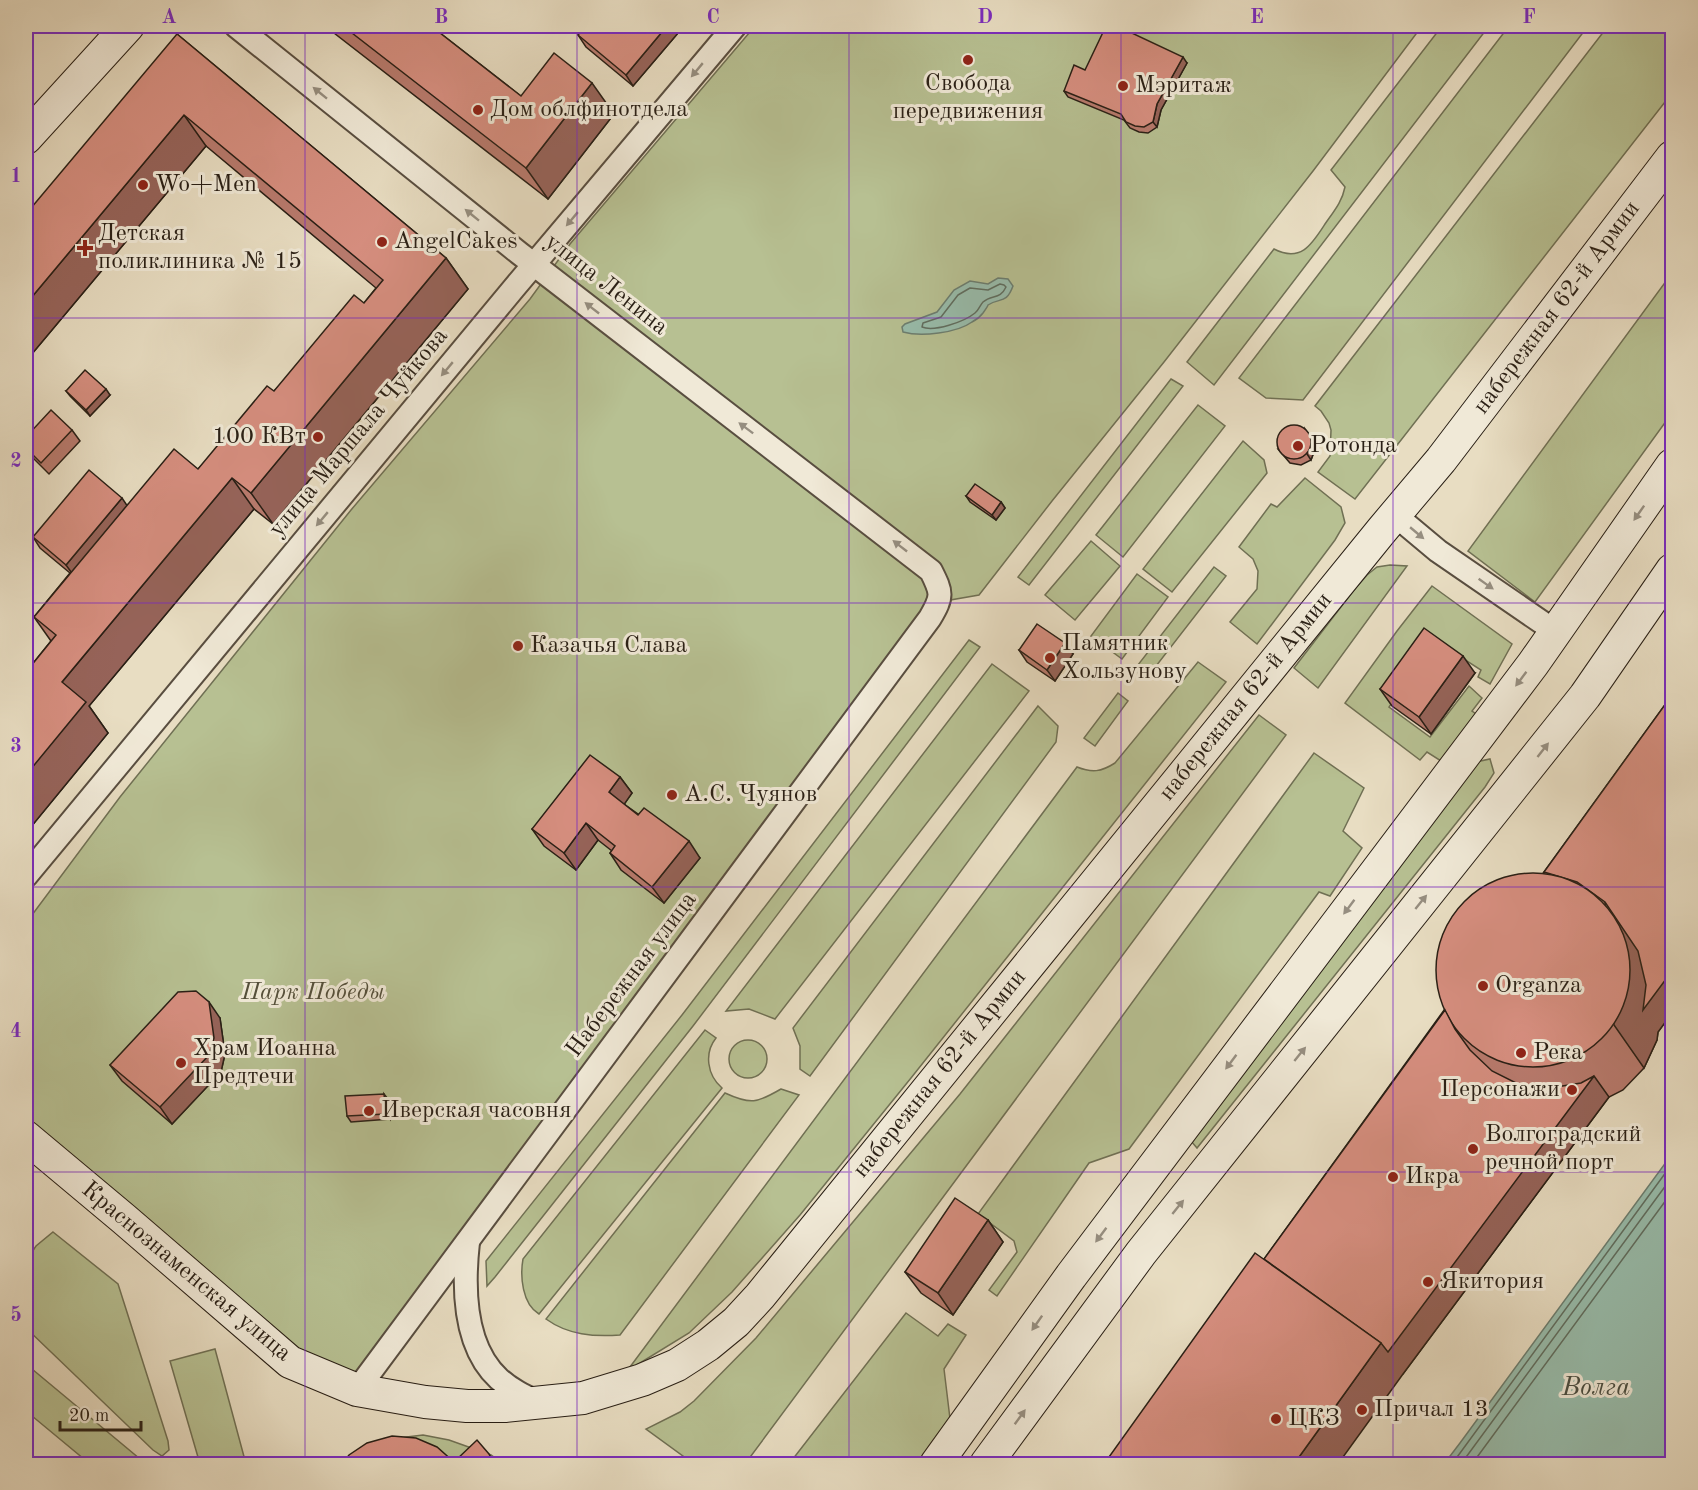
<svg xmlns="http://www.w3.org/2000/svg" width="1698" height="1490" viewBox="0 0 1698 1490" font-family="'Old Standard TT',serif">
<rect width="100%" height="100%" fill="#e8ddc2"/>
<filter id="stains"><feTurbulence type="fractalNoise" baseFrequency=".00333" numOctaves="4"/><feColorMatrix values="0 0 0 0 .2 0 0 0 0 .09 0 0 0 0 .02 0 0 0 .5 -.17"/></filter>
<radialGradient id="worn" r=".72"><stop offset=".6" stop-color="#630" stop-opacity="0"/><stop offset="1" stop-color="#630" stop-opacity=".3"/></radialGradient>
<g fill="#b7c092" stroke="#707054" stroke-width="1.5">
<path d="M755,26h667l-109,145 -149,191 -112,139 -73,94 -40,7 -582,788 -67,-28 -264,-225v-214l94,-126 231,-287 179,-211 40,-55z"/>
<path d="M1442,26h47l-275,359 -27,-23 87,-113c27,14 38,-5 51,-25 9,-13 17,-22 20,-37l-14,-17z"/>
<path d="M1509,26h79l-285,374 -37,-2 -27,-20z"/>
<path d="M1608,26h64v67l-317,406 -37,-27 12,-16 1,-26 -2,-7 -8,-12 -6,-5z"/>
<path d="M1672,273v19l-6,9 6,5v107l-137,189 -67,-51z"/>
<path d="M1171,379l12,7 -154,199 -11,-8z"/>
<path d="M1198,405l27,21 -102,131 -27,-22z"/>
<path d="M1243,441l21,19 3,13 -95,119 -29,-23z"/>
<path d="M1305,478l36,29 4,16 -10,17 -78,104 -27,-22 27,-33 1,-18 -5,-12 -14,-12 32,-43 6,3z"/>
<path d="M1091,541l29,25 -45,54 -30,-25z"/>
<path d="M1390,565l17,1 -89,122 -24,-20 60,-78 13,-15 10,-8z"/>
<path d="M1214,567l12,9 -80,103 -12,-9z"/>
<path d="M1137,574l31,23 -46,62 -31,-23z"/>
<path d="M1432,586l80,58 -22,40 -12,-7 3,-7 -45,-29 -47,66 41,30 39,-51 13,12 -10,13 4,3 -35,47 -14,-9 -7,8 -75,-57 52,-72z"/>
<path d="M969,640l11,7 -287,379 -198,251 -8,9 -1,-25 196,-246z"/>
<path d="M1198,662l28,20 -315,396 -111,137 -68,77 -43,41 -62,38 450,-604c15,6 24,5 38,-4z"/>
<path d="M992,664l37,27 -254,328 -26,-10 -23,2z"/>
<path d="M1118,693l10,8 -33,45 -11,-8z"/>
<path d="M1038,706l20,20 -2,16 -246,334 -10,-7v-23l-7,-18z"/>
<path d="M1259,715l27,20 -541,729h-51l-48,-35 34,-17 14,-11 62,-63 204,-244z"/>
<path d="M1314,753l50,35 -21,43 19,17 -32,48 -11,-4 -190,257 -40,14 -92,133 -8,-6 28,-38 -3,-11 -36,-27z"/>
<path d="M1490,759l4,14 -9,14 -288,361 -6,-7 285,-379z"/>
<path d="M705,1030l11,8c-12,15 -9,37 6,50l-183,226c-17,-10 -19,-38 -16,-55z"/>
<circle cx="748" cy="1059" r="19"/>
<path d="M781,1089l18,6 -179,240c-26,2 -52,0 -74,-16l179,-226c26,12 32,10 56,-4z"/>
<path d="M53,1232l65,52 50,157 1,9 -7,6 -9,-6 -127,-122v-67l10,-15z"/>
<path d="M906,1313l32,23 10,-12 18,11 -22,34 7,58 -29,37h-133z"/>
<path d="M215,1349l31,115h-46l-30,-103z"/>
<path d="M26,1364l120,100h-56l-64,-53z"/>
<path d="M423,1435l26,5 42,15 12,9h-48l-65,-25z"/>
</g>
<g fill="#98bdac" stroke="#6c7e70" stroke-width="1.5">
<path d="M998,278l10,1 5,7c-7,19 -13,11 -25,19 0,1 -5,8 -5,8 -3,4 -7,7 -11,9 -15,11 -51,15 -69,10l-1,-5 3,-3 32,-12 17,-22 16,-9 18,3z"/>
<path d="M1672,1154v310h-228l16,-21z"/>
</g>
<g fill="none" stroke-linecap="round" stroke-linejoin="round">
<g stroke="#606e60" stroke-width="1.5">
<path d="M1000,284l4,1 2,2c-6,13 -14,7 -23,15 -3,3 -4,8 -8,11 -11,9 -41,19 -53,14l1,-4 18,-6 17,-22 12,-7 18,2z"/>
<path d="M1452,1464l220,-300"/>
<path d="M1461,1464l211,-287"/>
<path d="M1472,1464l200,-272"/>
</g>
<path stroke="#4a4e42" stroke-width="1.5" stroke-dasharray="8 6" stroke-linecap="butt" d="M1668,1138l4,2"/>
<g stroke="#594e40" stroke-width="26">
<g id="street">
<path d="M236,26l283,227 412,318c11,22 12,25 -1,47l-573,772"/>
<path d="M1395,515l43,36 118,81"/>
<path d="M26,876l488,-588 221,-262"/>
<path d="M468,1242c-5,45 -5,104 31,137 12,11 25,17 40,24"/>
</g>
</g>
<g stroke="#291f15" stroke-width="34">
<g id="secondary">
<path d="M26,138l102,-112"/>
<path d="M26,1137l98,82 166,143 67,28 68,12 42,4h38l78,-8 59,-18 35,-15 31,-20 28,-23 24,-26 622,-766 59,-70 231,-303"/>
<path d="M936,1464l135,-188 462,-612 139,-199"/>
<path d="M986,1464l155,-211 444,-557 87,-126"/>
</g>
</g>
<use href="#street" stroke="#f0e9d7" stroke-width="22"/>
<use href="#secondary" stroke="#f0e9d7" stroke-width="32"/>
</g>
<g fill="#b87a6d" stroke="#291f15" stroke-width="1.5">
<path d="M325,26h106l90,70 93,18 -66,85z"/>
<path d="M684,26l-51,60 -47,-39 -8,-12z"/>
<path d="M177,34l269,224 22,31 -195,235 -19,-15 -165,197 19,27 -82,100v-161l25,-31 -17,-24 36,-44 -30,-25 -7,-11 94,-32 71,-36 76,-78 90,-88 12,-15 -170,-142 -180,215z"/>
<path d="M1187,63l-26,47 -4,17 -9,6 -9,-1 -9,-4 -6,-8 -56,-23 -4,-6 21,-21z"/>
<path d="M66,391l44,4 -20,21 -20,-20z"/>
<path d="M72,430l8,11 -31,33 -23,-23v-14z"/>
<path d="M1315,444v5l-4,11 -10,5 -11,-2 -12,-14z"/>
<path d="M966,496l35,6 4,6 -9,12 -26,-18z"/>
<path d="M1019,650l54,4 -18,27 -28,-19z"/>
<path d="M1475,673l-44,61 -39,-28 -12,-17z"/>
<path d="M1672,695v318l-14,19 -1,8 -13,28 -21,22 -14,7 -206,277 -139,-115z"/>
<path d="M620,777l12,16 -8,11 76,54 -36,45 -43,-33 -11,-17 2,-2 -14,-11 -22,30 -32,-24 -12,-17z"/>
<path d="M220,1018l5,36 -4,18 -49,52 -50,-43 -12,-16z"/>
<path d="M388,1099l2,20 -39,3 -4,-6z"/>
<path d="M988,1220l15,22 -50,73 -32,-22 -16,-21z"/>
</g>
<g fill="#966359" stroke="#291f15" stroke-width="1.5">
<path d="M667,26h17l-51,60 -7,-11z"/>
<path d="M1183,57l4,6 -26,47 -4,17 -4,-5 4,-18z"/>
<path d="M592,83l22,31 -66,85 -22,-31z"/>
<path d="M184,115l22,31 -180,215v-57z"/>
<path d="M446,258l22,31 -195,235 -22,-31z"/>
<path d="M106,389l4,6 -20,21 -4,-6z"/>
<path d="M1305,429l10,15v5l-4,11 -4,-6z"/>
<path d="M26,471l7,11 -7,8z"/>
<path d="M232,478l22,31 -165,197 19,27 -82,100v-58l36,-93z"/>
<path d="M122,498l8,12 -56,66 -8,-11z"/>
<path d="M1001,502l4,6 -9,12 -4,-5z"/>
<path d="M1065,643l8,11 -18,27 -8,-11z"/>
<path d="M1463,656l12,17 -44,61 -12,-17z"/>
<path d="M620,777l12,16 -11,16 -12,-17z"/>
<path d="M586,823l12,17 -22,30 -12,-17z"/>
<path d="M689,841l11,17 -36,45 -12,-16z"/>
<path d="M1605,902l67,69v42l-14,19 -1,8 -13,28 -30,-43z"/>
<path d="M209,1002l11,16 5,36 -4,18 -49,52 -12,-17z"/>
<path d="M1594,1076l15,21 -206,277 -65,90h-44l87,-121z"/>
<path d="M384,1094l4,5 2,20 -4,-5z"/>
<path d="M988,1220l15,22 -50,73 -15,-22z"/>
<path d="M26,1238l5,8 -5,6z"/>
</g>
<g fill="#d68e7f" stroke="#291f15" stroke-width="1.5">
<path d="M343,26h88l90,70 33,-43 38,30 -66,85z"/>
<path d="M586,26h81l-41,49 -48,-40z"/>
<path d="M1106,26h11l66,31 -26,47 -4,18 -9,5 -9,-1 -9,-4 -5,-8 -57,-23 10,-26 11,5z"/>
<path d="M177,34l269,224 -195,235 -19,-15 -170,204 24,20 -60,73v-103l30,-37 -22,-18 140,-168 24,20 69,-83 7,5 80,-96 10,8 19,-23 -199,-165 -158,189v-90z"/>
<path d="M85,370l21,19 -20,21 -20,-19z"/>
<path d="M51,410l21,20 -31,33 -15,-15v-11z"/>
<circle cx="1294" cy="442" r="17"/>
<path d="M89,470l33,28 -56,67 -33,-28z"/>
<path d="M975,484l26,18 -9,13 -26,-19z"/>
<path d="M1037,624l28,19 -18,27 -28,-20z"/>
<path d="M1424,628l39,28 -44,61 -39,-28z"/>
<path d="M1672,695v276l-29,39 3,-25 -8,-34 -33,-49 -28,-20 -33,-10z"/>
<path d="M590,755l30,22 -11,15 29,23 6,-7 45,33 -37,46 -42,-34 5,-7 -29,-23 -22,30 -32,-24z"/>
<circle cx="1533" cy="970" r="97"/>
<path d="M196,991l13,11 5,36 -5,17 -49,52 -50,-42 68,-73z"/>
<path d="M1445,1010l10,19 15,21 22,21 28,14 30,3 31,-5 13,-7 -206,276 -7,-9 -117,-84z"/>
<path d="M384,1094l2,20 -39,2 -2,-20z"/>
<path d="M955,1198l33,22 -50,73 -33,-21z"/>
<path d="M1255,1253l126,90 -87,121h-190z"/>
<path d="M392,1436l24,2 21,9 17,15 23,-22 12,14 6,10h-153l7,-9 18,-12z"/>
</g>
<defs><path id="oneway-solid" d="M-6-.8H1V-3.2L6.5 0L1 3.2V.8H-6Z" transform="scale(1.5)"/></defs>
<g fill="#968e80">
<use href="#oneway-solid" transform="translate(697 70) rotate(130)"/>
<use href="#oneway-solid" transform="translate(320 93) rotate(-141)"/>
<use href="#oneway-solid" transform="translate(472 215) rotate(-141)"/>
<use href="#oneway-solid" transform="translate(572 219) rotate(130)"/>
<use href="#oneway-solid" transform="translate(592 308) rotate(-142)"/>
<use href="#oneway-solid" transform="translate(447 369) rotate(130)"/>
<use href="#oneway-solid" transform="translate(746 428) rotate(-143)"/>
<use href="#oneway-solid" transform="translate(1639 513) rotate(125)"/>
<use href="#oneway-solid" transform="translate(322 519) rotate(130)"/>
<use href="#oneway-solid" transform="translate(1417 533) rotate(40)"/>
<use href="#oneway-solid" transform="translate(900 546) rotate(-142)"/>
<use href="#oneway-solid" transform="translate(1486 584) rotate(35)"/>
<use href="#oneway-solid" transform="translate(1521 679) rotate(127)"/>
<use href="#oneway-solid" transform="translate(1543 750) rotate(-52)"/>
<use href="#oneway-solid" transform="translate(1421 902) rotate(-51)"/>
<use href="#oneway-solid" transform="translate(1349 907) rotate(127)"/>
<use href="#oneway-solid" transform="translate(1300 1054) rotate(-51)"/>
<use href="#oneway-solid" transform="translate(1231 1062) rotate(127)"/>
<use href="#oneway-solid" transform="translate(1178 1207) rotate(-51)"/>
<use href="#oneway-solid" transform="translate(1101 1235) rotate(127)"/>
<use href="#oneway-solid" transform="translate(1037 1323) rotate(125)"/>
<use href="#oneway-solid" transform="translate(1020 1417) rotate(-54)"/>
</g>
<path fill="none" stroke="#7b2cbf" stroke-width="1.5" stroke-opacity="0.55" d="M305,26v1438M577,26v1438M849,26v1438M1121,26v1438M1393,26v1438M26,318h1646M26,603h1646M26,887h1646M26,1172h1646"/>
<g fill="#8f2418" stroke="#f0e9d7" stroke-width="2">
<circle cx="968" cy="60" r="6"/>
<circle cx="1123" cy="86" r="6"/>
<circle cx="478" cy="110" r="6"/>
<circle cx="143" cy="185" r="6"/>
<circle cx="382" cy="242" r="6"/>
<path d="M82 239h6v6h6v6h-6v6h-6v-6h-6v-6h6z"/>
<circle cx="318" cy="437" r="6"/>
<circle cx="1298" cy="446" r="6"/>
<circle cx="518" cy="646" r="6"/>
<circle cx="1050" cy="658" r="6"/>
<circle cx="672" cy="795" r="6"/>
<circle cx="1483" cy="986" r="6"/>
<circle cx="1521" cy="1053" r="6"/>
<circle cx="181" cy="1063" r="6"/>
<circle cx="1572" cy="1090" r="6"/>
<circle cx="369" cy="1111" r="6"/>
<circle cx="1473" cy="1149" r="6"/>
<circle cx="1393" cy="1177" r="6"/>
<circle cx="1428" cy="1282" r="6"/>
<circle cx="1362" cy="1410" r="6"/>
<circle cx="1276" cy="1419" r="6"/>
</g>
<g text-anchor="middle" dominant-baseline="central" stroke-width="6" stroke-linejoin="round" paint-order="stroke">
<g font-size="24" fill="#291f15" stroke="#f0e9d7" text-anchor="start">
<text x="968" y="84" text-anchor="middle">Свобода<tspan x="968" dy="28">передвижения</tspan></text>
<text x="1135" y="86">Мэритаж</text>
<text x="490" y="110">Дом облфинотдела</text>
<text x="155" y="185">Wo+Men</text>
<text x="98" y="234">Детская<tspan x="98" dy="28">поликлиника № 15</tspan></text>
<text x="394" y="242">AngelCakes</text>
<text x="306" y="437" text-anchor="end">100 КВт</text>
<text x="1310" y="446">Ротонда</text>
<text x="1062" y="644">Памятник<tspan x="1062" dy="28">Хользунову</tspan></text>
<text x="530" y="646">Казачья Слава</text>
<text x="684" y="795">А.С. Чуянов</text>
<text x="1495" y="986">Organza</text>
<text x="193" y="1049">Храм Иоанна<tspan x="193" dy="28">Предтечи</tspan></text>
<text x="1533" y="1053">Река</text>
<text x="1560" y="1090" text-anchor="end">Персонажи</text>
<text x="381" y="1111">Иверская часовня</text>
<text x="1485" y="1135">Волгоградский<tspan x="1485" dy="28">речной порт</tspan></text>
<text x="1405" y="1177">Икра</text>
<text x="1440" y="1282">Якитория</text>
<text x="1374" y="1410">Причал 13</text>
<text x="1288" y="1419">ЦКЗ</text>
</g>
<g font-size="24" fill="#291f15" stroke="#f0e9d7">
<text transform="translate(606 285) rotate(38)">улица Ленина</text>
<text transform="translate(1557 308) rotate(-53)">набережная 62-й Армии</text>
<text transform="translate(359 433) rotate(-50)">улица Маршала Чуйкова</text>
<text transform="translate(1246 697) rotate(-51)">набережная 62-й Армии</text>
<text transform="translate(632 975) rotate(-53)">Набережная улица</text>
<text transform="translate(940 1074) rotate(-51)">набережная 62-й Армии</text>
<text transform="translate(186 1272) rotate(40)">Краснознаменская улица</text>
</g>
<g font-size="24" font-style="italic" fill="#544f3a" stroke="#f0e9d7">
<text x="313" y="993">Парк Победы</text>
</g>
<g font-size="26" font-style="italic" fill="#4a4e42" stroke="#f0e9d7">
<text x="1596" y="1388">Волга</text>
</g>
</g>
<rect width="1698" height="1490" fill="none" stroke="#e8ddc2" stroke-width="66"/>
<path d="M60 1421v9h81v-9" fill="none" stroke="#291f15" stroke-width="3"/>
<text x="69" y="1421" font-size="18" fill="#291f15" stroke="#f0e9d7" stroke-width="4.5" paint-order="stroke">20 m</text>
<rect x="33" y="33" width="1632" height="1424" fill="none" stroke="#7b2cbf" stroke-width="2"/>
<g font-size="20" text-anchor="middle" font-weight="bold" fill="#7b2cbf">
<text x="169" y="23">A</text>
<text x="441" y="23">B</text>
<text x="713" y="23">C</text>
<text x="985" y="23">D</text>
<text x="1257" y="23">E</text>
<text x="1529" y="23">F</text>
<text x="16" y="182">1</text>
<text x="16" y="467">2</text>
<text x="16" y="752">3</text>
<text x="16" y="1037">4</text>
<text x="16" y="1321">5</text>
</g>
<rect width="100%" height="100%" filter="url(#stains)"/>
<rect width="100%" height="100%" fill="url(#worn)"/>
</svg>
